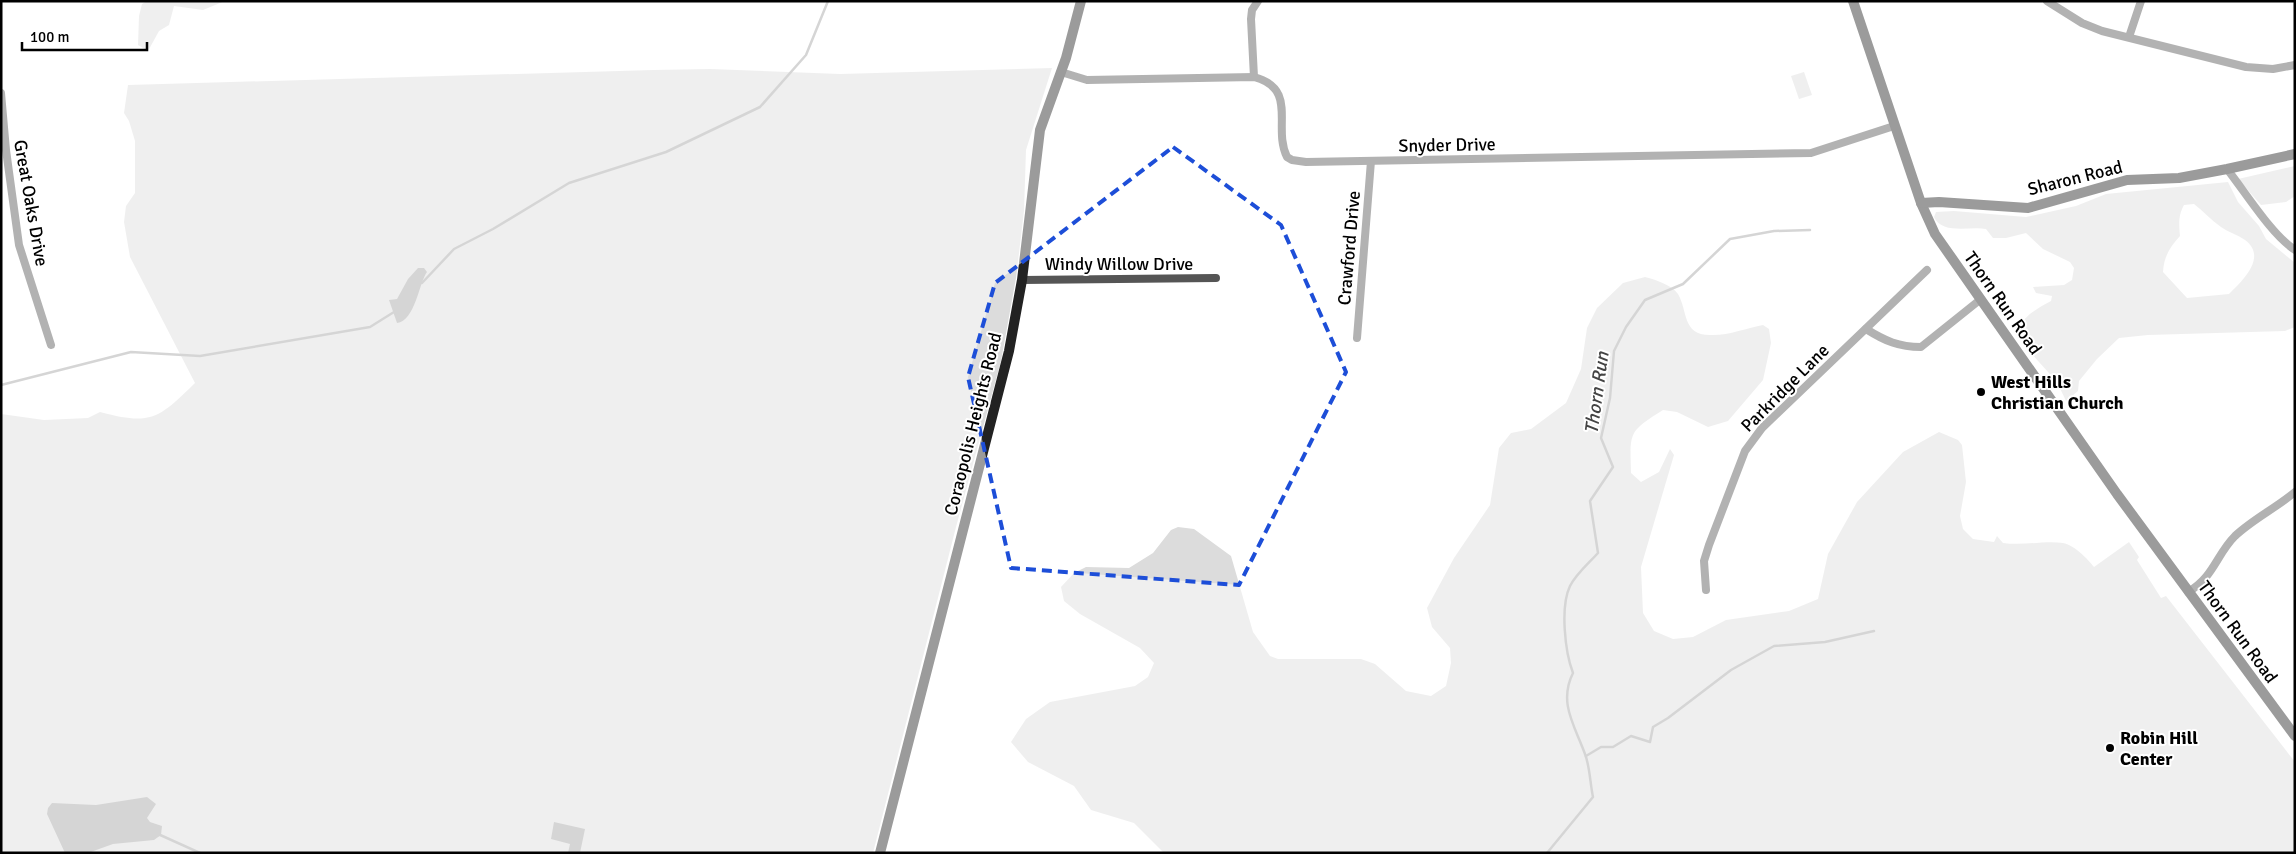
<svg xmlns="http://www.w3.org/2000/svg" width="2296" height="854" viewBox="0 0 2296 854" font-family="Signika,sans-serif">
<rect width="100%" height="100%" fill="#fff"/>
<g fill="#dcdcdc" fill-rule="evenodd">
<path d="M147,1h78l-22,9 -29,-4 -5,19 -10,6 -11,20 -10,-6 1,-29 3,-12z"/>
<path d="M1052,68l-26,82 -2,61 -8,67 -15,83 -45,166 -83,326h-872v-439l43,6 44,-2 12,-6c52,14 59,6 95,-29l-65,-126 -6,-35 2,-16 9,-13v-52l-6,-20 -5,-8 4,-28 525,-15 57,-1 130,5z"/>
<path d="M1804,72l8,23 -13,4 -8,-23z"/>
<path d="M2295,166v30l-9,6 -25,3 -23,-26z"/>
<path d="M2228,182l10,20 21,24 7,13 29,24v64l-10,4 -137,4 -29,3 -22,21 -18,22 -1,10 -12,10 -9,-19 -28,-31 -11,-21c7,-16 19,-21 33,-29l1,-5 -16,-3 -3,-6 31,-2 8,-5 2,-12 -4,-6 -27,-13 -17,-16 -20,5h-13l-7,-9c-16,-3 -44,6 -52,-12l2,-5 18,-1 72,6 50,-11 30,-12zM2194,204c9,7 17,16 27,23 7,5 17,8 24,13 23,17 -3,41 -16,54l-42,4 -24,-26c1,-16 7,-25 17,-36 -1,-12 -2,-20 4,-31z"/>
<path d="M1645,277c9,2 27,8 33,17 10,17 4,41 32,41 17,1 37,-7 53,-10l6,4 2,14 -8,37 -35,41 -20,6 -31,-15 -14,-2c-35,22 -33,22 -32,63l10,9 18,-10 11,-23 4,6 -33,112 2,46 11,18 19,8 20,-2 33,-17 63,-9 29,-12 10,-45 29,-52 46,-50 36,-20 19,8 4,5 4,37 -6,34 3,13 10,10 21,3 3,-6 6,7c21,3 42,-3 60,0 11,2 25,16 31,24l35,-25 10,15 -2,3 24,38 5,-2 129,166v91h-1131l-30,-30 -43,-13 -17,-24 -46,-24 -17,-20 15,-23 24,-17 85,-16 13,-9 6,-14 -14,-15 -60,-34 -16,-13 -3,-14 13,-14 12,-6 43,1 24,-15 18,-23 7,-3 16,2 37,27 22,76 17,24 8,3h83l14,5 31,27 25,5 15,-10 5,-23 -1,-15 -18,-21 -5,-19 27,-50 36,-53 9,-57 12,-15 20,-4 35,-26 15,-34 6,-41 10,-20 26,-25z"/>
</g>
<g fill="#a3a3a3">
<path d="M418,268h6l3,4c-8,11 -12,49 -30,51l-8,-23 8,-1 11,-20z"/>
<path d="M147,797l9,7 -9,14 3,4 12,4 -1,9 -7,5 -41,4 -25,9h-23l-18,-39 1,-6 4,-5 44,2z"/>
<path d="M554,822l31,7 -5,24h-12l2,-9 -19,-5z"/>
</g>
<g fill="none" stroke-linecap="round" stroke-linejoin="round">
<g stroke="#a3a3a3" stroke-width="2.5">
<path d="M422,283l32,-34 39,-20 76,-46 97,-31 94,-45 46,-52 22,-54"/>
<path d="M1,385l130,-33 69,4 170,-29 24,-15"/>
<path d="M1586,756l15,-9h12l18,-11 19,6 3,-15 15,-9 63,-48 43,-24 51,-4 49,-11"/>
<path d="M158,834l42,19"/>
<path d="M1547,853l46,-56c-3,-14 -3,-30 -8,-43 -10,-28 -27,-51 -12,-81 -8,-21 -13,-66 -3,-87 6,-12 19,-23 28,-33l-8,-52 23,-34 -12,-29 9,-40 4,-47 12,-24 19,-27 38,-16 47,-45 44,-8 36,-1"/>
</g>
<g stroke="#555" stroke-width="8">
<path d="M2047,1l35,22 20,8 144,36 27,2 22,-4"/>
<path d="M2129,37l12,-36"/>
<path d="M1061,72l26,8 167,-3c45,12 18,50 33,80l5,3 14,2 505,-9 83,-27"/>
<path d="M1254,77l-3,-58 1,-9 6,-9"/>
<path d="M1,93l5,57 13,95 32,100"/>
<path d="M2227,169c19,24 44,65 68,81"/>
<path d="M1022,280l194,-2"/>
<path d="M1866,329c19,12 33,18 55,18l60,-48"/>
<path d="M1357,338l14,-177"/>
<path d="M1706,590l-2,-29 5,-16 36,-94 17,-23 165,-158"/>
<path d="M2188,592c26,-15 28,-37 47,-56 18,-17 41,-28 60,-44"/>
</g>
<g stroke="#222" stroke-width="10">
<path d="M1853,1l68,202 14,31 182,260 178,242"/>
<path d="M1921,203l18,-1 89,6 99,-28 52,-2 48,-9 68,-15"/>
<path d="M880,853l129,-502 13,-71 18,-150 26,-72 15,-57"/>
</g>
</g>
<path d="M0 0H2296V854H0ZM1173,147l108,78 65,147 -107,213 -228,-17 -43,-191 27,-94z" fill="#fff" fill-opacity=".55" fill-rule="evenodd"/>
<path fill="none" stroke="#1d4ed8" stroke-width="4" stroke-dasharray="10 6" stroke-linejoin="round" d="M1173,147l108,78 65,147 -107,213 -228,-17 -43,-191 27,-94z"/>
<g fill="#000" stroke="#fff" stroke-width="2">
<circle cx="1981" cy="392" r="5"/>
<circle cx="2110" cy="748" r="5"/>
</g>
<g text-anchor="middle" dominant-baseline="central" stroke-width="4" stroke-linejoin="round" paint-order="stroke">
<g font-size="18" fill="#000" stroke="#fff">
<text transform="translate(1447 145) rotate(-1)">Snyder Drive</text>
<text transform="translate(2075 178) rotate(-14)">Sharon Road</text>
<text transform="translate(31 203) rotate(80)">Great Oaks Drive</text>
<text transform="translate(1349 248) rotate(-85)">Crawford Drive</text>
<text x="1119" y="264">Windy Willow Drive</text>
<text transform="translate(2003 303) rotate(55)">Thorn Run Road</text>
<text transform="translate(1785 388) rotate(-45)">Parkridge Lane</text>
<text transform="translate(973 424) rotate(-76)">Coraopolis Heights Road</text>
<text transform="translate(2238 632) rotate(54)">Thorn Run Road</text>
</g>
<g font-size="18" font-weight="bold" fill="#000" stroke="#fff" text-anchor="start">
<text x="1991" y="382">West Hills<tspan x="1991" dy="21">Christian Church</tspan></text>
<text x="2120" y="738">Robin Hill<tspan x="2120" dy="21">Center</tspan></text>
</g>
<g font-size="19" font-style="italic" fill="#444" stroke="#fff">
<text transform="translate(1597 393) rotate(-82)">Thorn Run</text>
</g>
</g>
<rect width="2296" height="854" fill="none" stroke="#000000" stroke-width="5"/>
<path d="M22 42v8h125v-8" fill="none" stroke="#000000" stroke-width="2.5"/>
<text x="30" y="42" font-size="15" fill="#000000" stroke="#ffffff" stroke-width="4" paint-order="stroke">100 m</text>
</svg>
